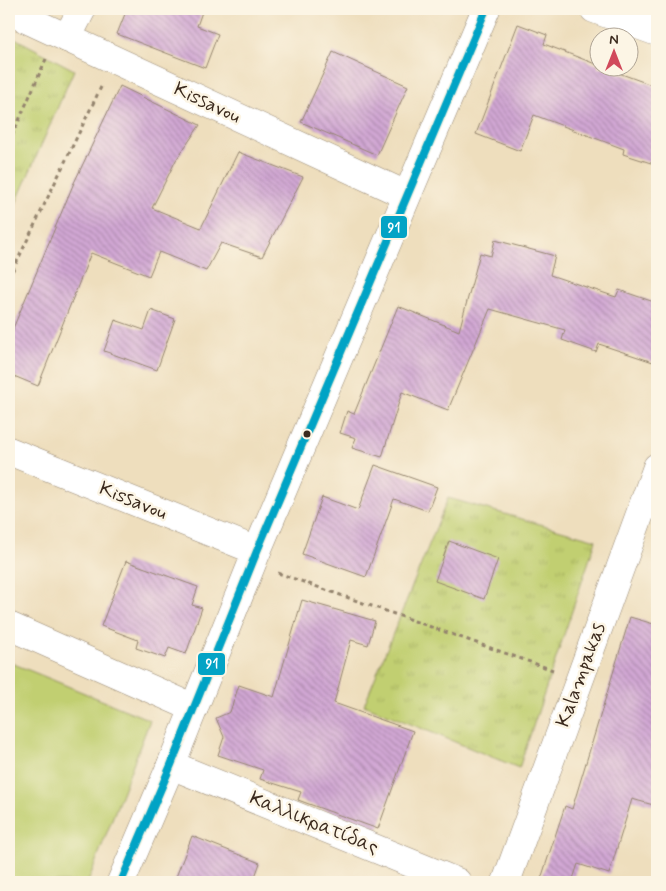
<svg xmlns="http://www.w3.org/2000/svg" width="666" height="891" viewBox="0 0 666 891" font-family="Mynerve,sans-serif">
<defs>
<pattern id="park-tufts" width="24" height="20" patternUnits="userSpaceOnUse" patternTransform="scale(1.25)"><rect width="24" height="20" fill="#c1cf71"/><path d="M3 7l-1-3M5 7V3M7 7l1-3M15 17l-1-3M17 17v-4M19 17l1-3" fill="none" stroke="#a7b261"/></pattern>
<pattern id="building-back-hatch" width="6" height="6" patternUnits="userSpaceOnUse" patternTransform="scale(1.25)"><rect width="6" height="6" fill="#d1a7d4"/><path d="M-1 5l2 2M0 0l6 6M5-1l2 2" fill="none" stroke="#ab88ab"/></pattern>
</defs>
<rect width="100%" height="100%" fill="#fcf5e5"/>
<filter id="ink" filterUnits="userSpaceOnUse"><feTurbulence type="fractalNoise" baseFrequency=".02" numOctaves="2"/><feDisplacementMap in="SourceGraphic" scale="10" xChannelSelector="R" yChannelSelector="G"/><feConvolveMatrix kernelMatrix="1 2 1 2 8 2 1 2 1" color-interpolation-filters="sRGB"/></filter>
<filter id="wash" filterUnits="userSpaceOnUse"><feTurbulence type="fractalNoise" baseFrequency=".0096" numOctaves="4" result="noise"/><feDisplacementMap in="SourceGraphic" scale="20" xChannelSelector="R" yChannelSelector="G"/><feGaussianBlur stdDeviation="1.12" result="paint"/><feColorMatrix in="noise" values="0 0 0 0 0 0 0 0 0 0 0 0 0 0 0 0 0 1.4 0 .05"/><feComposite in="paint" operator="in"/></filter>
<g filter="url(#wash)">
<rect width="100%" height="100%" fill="#eedebd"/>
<g fill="url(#park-tufts)" stroke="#7e7c48">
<path d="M9,35l65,35 -65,149z"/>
<path d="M448,498l148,42 -77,228 -155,-63z"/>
</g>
<path fill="#c1cf71" stroke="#7e7c48" d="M9,662l141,58 -62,162h-79z"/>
<g id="blocks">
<g fill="url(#building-back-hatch)">
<path d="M127,9h76l-6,17 21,8 -13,34 -88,-34z"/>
<path d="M518,24l29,11 -3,9 54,21v3h7l52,19v78l-34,-11 1,-5 -90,-34 -14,36 -44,-17z"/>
<path d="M333,52l75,34 -31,69 -76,-33z"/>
<path d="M120,86l80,39 -24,35 -24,48 49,20 37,-76 65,25 -41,80 -41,-14 -15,28 -47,-19 -10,24 -58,-23 -53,133 -29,-12v-36l64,-153z"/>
<path d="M495,240l60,16 -5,19 66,22 3,-7 38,13v46l-4,13 -54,-18 -3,8 -34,-12 3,-10 -75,-21 -42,101 -46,-18 -20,65 -30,-9 4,-10 -16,-5 7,-22 7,3 44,-108 61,25 21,-78 11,3z"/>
<path d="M151,310l24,9 -18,51 -53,-19 11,-31 29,10z"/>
<path d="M375,465l62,22 -9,24 -34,-12 -28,78 -64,-23 20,-57 36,13z"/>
<path d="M449,541l49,18 -14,40 -49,-18z"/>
<path d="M126,561l72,26 -6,18 10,3 -16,46 -17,-6 -4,10 -29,-10 2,-8 -37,-14z"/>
<path d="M302,600l73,21 -7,24 -17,-5 -17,63 79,28 -35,98 -80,-29 3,-8 -41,-13 3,-9 -45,-15 6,-18 -8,-19 14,-6 9,-27 35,12z"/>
<path d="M630,617l27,8v181l-25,-7 -23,75 -31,-10 -6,18h-32l25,-76 7,3z"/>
<path d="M192,836l68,27 -7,19h-79z"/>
</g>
</g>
</g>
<g filter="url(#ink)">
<use href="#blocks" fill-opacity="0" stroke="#94846e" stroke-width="1"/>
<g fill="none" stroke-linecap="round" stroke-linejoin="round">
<g stroke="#94846e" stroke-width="29">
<g id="minor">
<path d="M594,9l63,23"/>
<path d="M9,11l397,184"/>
<path d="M67,38l15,-29"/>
<path d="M9,451l248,100"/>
<path d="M9,626l185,82"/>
<path d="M171,765l286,117"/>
<path d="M121,882l50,-117 86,-214 229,-542"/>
<path d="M506,882l151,-415"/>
</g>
</g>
<g stroke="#94846e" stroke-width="3" stroke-dasharray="4 4" stroke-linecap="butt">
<path d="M9,143l37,-84"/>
<path d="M9,278l93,-193"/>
<path d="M278,573l275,97"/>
</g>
<use href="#minor" stroke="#fff" stroke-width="28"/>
<g stroke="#fcf5e5" stroke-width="11">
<path id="bus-1" d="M121,882l50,-117 86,-214 229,-542"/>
</g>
<use href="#bus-1" stroke="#03a3c5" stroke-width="8"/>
</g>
</g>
<circle fill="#3b2a1e" stroke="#fcf5e5" stroke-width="2" cx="307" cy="434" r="4.5"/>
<g text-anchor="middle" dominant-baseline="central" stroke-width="5" stroke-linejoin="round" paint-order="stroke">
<g font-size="20" fill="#3b2a1e" stroke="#fcf5e5">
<text transform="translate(207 103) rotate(25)">Kissavou</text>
<text transform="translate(133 501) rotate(22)">Kissavou</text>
<text transform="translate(581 675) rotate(-70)">Kalampakas</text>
<text transform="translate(314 823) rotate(22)">Καλλικρατίδας</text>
</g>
</g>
<g stroke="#fcf5e5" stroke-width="2">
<rect x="380" y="215" width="28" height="24" rx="5" fill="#03a3c5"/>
<rect x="197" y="652" width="29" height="24" rx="5" fill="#03a3c5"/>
</g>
<g font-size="14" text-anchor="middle" font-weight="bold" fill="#fff">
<text x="394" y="232">91</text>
<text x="212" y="668">91</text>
</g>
<rect width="666" height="891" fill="none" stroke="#fcf5e5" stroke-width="30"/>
<g transform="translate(614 52)"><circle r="24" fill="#fcf5e5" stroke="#afa495"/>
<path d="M0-4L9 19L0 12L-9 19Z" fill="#d1495b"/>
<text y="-8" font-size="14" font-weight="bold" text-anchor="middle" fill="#3b2a1e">N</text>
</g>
</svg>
